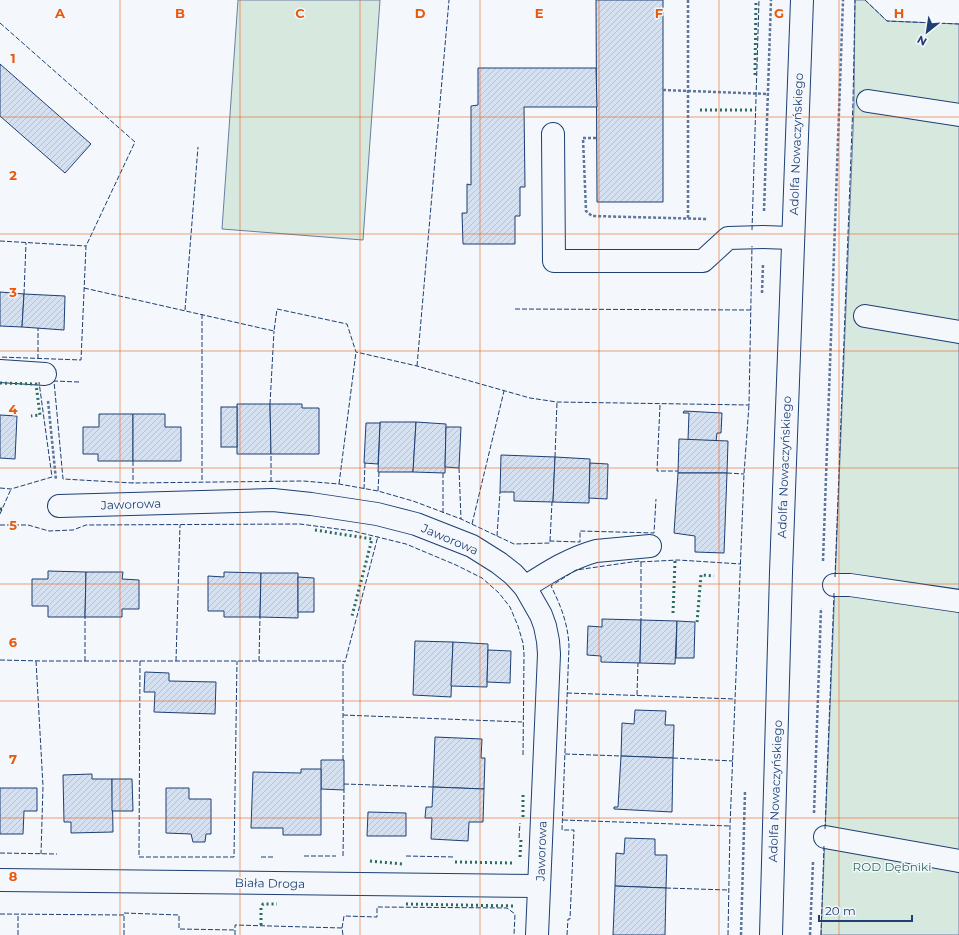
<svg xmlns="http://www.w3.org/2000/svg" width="959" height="935" viewBox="0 0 959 935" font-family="Montserrat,sans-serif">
<defs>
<pattern id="building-hatch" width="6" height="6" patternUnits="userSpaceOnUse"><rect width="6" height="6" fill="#d5e0f0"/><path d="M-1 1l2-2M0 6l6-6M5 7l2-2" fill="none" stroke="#b6c1d1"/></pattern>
</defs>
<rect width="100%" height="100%" fill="#f4f7fb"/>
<g fill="#d7e8df" stroke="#687fa3">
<path d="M238,0h142l-17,240 -141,-11z"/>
<path d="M855,0h10l22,21 72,3v911h-138l33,-829z"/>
</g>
<g fill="url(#building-hatch)" stroke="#1d3f73">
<path d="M596,0h67v202h-66z"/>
<path d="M0,64l91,80 -26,29 -65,-57z"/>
<path d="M478,68h118l1,39h-73l1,80h-5v29h-5v28h-52l-1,-31h5v-29l4,1v-79l7,-1z"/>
<path d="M0,292l24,2 -2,33 -22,-1z"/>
<path d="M24,294l41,2 -1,34 -42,-3z"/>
<path d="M237,404h33l1,50h-34z"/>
<path d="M270,404h32v4h17v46h-48z"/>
<rect x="221" y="407" width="16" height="40"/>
<path d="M684,411l38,2 -1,20h-4l-1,8 -28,-1 1,-27h-6z"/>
<path d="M99,414h34v47h-35v-7h-15v-27h16z"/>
<path d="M133,414h32v13h16v34h-48z"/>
<path d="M0,415l17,1 -2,43 -15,-1z"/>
<path d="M380,422h36l-3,50h-35z"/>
<path d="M416,422l30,2 -1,49 -32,-1z"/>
<path d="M366,423h14l-2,41 -14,-1z"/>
<path d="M446,427h15l-2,41 -14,-1z"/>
<path d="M679,439l49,2 -1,32h-49z"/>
<path d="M501,455l54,2 -2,45 -39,-1v-9h-14z"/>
<path d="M555,457l35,2 -1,44 -36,-1z"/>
<path d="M590,463l18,1 -1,35 -18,-1z"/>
<path d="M678,473h49l-3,80 -29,-1v-16l-21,-3z"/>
<path d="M48,571l38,1 -1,45h-37v-11h-16v-27h16z"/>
<path d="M86,572h37l-1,7 17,1v29h-17v8h-37z"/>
<path d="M224,572l37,1 -1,44h-36v-6h-16v-35l16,1z"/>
<path d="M261,573h37v45l-38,-1z"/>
<path d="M298,577l16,1v34h-16z"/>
<path d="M602,619l39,1 -1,43 -39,-1v-6l-14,-1 1,-29 14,1z"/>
<path d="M641,620l36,1 -2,43 -35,-1z"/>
<path d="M677,621l18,1 -1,36h-18z"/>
<path d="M415,641l38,1 -2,55 -38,-2z"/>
<path d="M453,642l35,2 -1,43 -36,-1z"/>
<path d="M488,650l23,1 -1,32 -23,-1z"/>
<path d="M145,672l24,1v8l47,1 -1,32 -61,-2 1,-20h-11z"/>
<path d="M635,710l31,1 -1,14h9l-1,33 -52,-2 1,-33 12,1z"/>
<path d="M435,737l47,2 -1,19h4l-1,31 -51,-2z"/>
<path d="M621,756l52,2 -1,54 -58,-3v-2h4z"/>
<path d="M321,760h23v30l-23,-1z"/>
<path d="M301,769h20v66h-38v-7h-32l2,-56 48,1z"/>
<path d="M92,774v5h20l1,53 -42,1v-11h-7l-1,-47z"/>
<path d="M112,779h20l1,32h-21z"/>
<path d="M433,787l51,2 -1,33h-14l-1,19 -37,-2 1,-21h-7l1,-11h6z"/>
<path d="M0,788h37v23h-13l-1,23h-23z"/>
<path d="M166,788h23v11h22v35h-5l-1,8h-12l-2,-8 -25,-1z"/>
<path d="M368,812l38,1v23h-39z"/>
<path d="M625,838l30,1v16h12l-1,33 -51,-2 1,-33 8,1z"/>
<path d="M615,886l51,2 -1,47h-52z"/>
</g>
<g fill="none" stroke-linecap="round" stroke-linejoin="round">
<g stroke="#1d3f73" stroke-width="24">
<g id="minor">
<path d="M868,101l91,14"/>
<path d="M553,134l1,127h149l25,-23 35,-1 29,1"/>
<path d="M865,316l94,16"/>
<path d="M0,371l45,3"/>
<path d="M59,506l214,-6 38,4 66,10 39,10 56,22 27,17 14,11 12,13 16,28 4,11 3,15 1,13 -12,281"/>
<path d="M834,585h16l109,16"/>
<path d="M525,587c22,-14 45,-29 71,-36l54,-5"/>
<path d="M825,837l134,24"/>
<path d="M0,880l539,6"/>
<path d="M771,935l10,-363 21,-572"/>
</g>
</g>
<g stroke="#5e769c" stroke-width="2.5" stroke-dasharray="3 2" stroke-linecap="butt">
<path d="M688,0v219"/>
<path d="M663,90l106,4"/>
<path d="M596,138h-13l3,73 6,5 115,3"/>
<path d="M764,211l7,-211"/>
<path d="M762,293l1,-29"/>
<path d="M48,401l8,79"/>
<path d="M823,561l20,-561"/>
<path d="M814,813l7,-205"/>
<path d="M741,935l4,-143"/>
<path d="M810,935l3,-73"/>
</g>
<use href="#minor" stroke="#f4f7fb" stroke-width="22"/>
<g stroke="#2c6c60" stroke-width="3" stroke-dasharray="2 3" stroke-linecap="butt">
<path d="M755,75l1,-75"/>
<path d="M700,110h56"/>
<path d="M0,383l36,1 4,31 -9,1"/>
<path d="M0,509h2"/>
<path d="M315,530l57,9 -20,77"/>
<path d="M673,613l2,-52"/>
<path d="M697,622l4,-47 13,1"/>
<path d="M523,795v25"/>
<path d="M520,857l1,-17"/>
<path d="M370,861l32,3"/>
<path d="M455,862l59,1"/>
<path d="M406,904l109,2"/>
<path d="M261,925v-17l2,-4h14"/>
</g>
<g stroke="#1d3f73" stroke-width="1" stroke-dasharray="5 2" stroke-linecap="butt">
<path d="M865,0l22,21 72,3"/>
<path d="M0,23l135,119 -49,104 -5,114 -81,-3"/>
<path d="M752,230l7,-230"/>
<path d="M0,241l86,5"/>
<path d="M84,288l190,43 3,-22 70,15 9,28 61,14 113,32 27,4 192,3 3,-159"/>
<path d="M24,294l2,-51"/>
<path d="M515,309l236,1"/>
<path d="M185,310l13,-163"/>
<path d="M202,314v168"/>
<path d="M38,359v-31"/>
<path d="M417,366l32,-366"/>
<path d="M79,382l-25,-1 9,98 70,4 170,-2 36,3 39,7 35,10 48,18 53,25 36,-1v-2l30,1v-11l74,2 2,-34"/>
<path d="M270,404l4,-73"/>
<path d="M660,405l-3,66h21"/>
<path d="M555,457l2,-55"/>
<path d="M133,461v22"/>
<path d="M459,468l2,51"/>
<path d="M727,473l17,1"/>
<path d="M271,482v-28"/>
<path d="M339,484l17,-132"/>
<path d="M0,488l11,1 41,-12 -13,-95"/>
<path d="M364,489l1,-26"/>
<path d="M378,491l1,-19"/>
<path d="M443,513v-40"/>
<path d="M0,514l11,-25"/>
<path d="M472,524l32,-133"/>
<path d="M0,525h28l21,6 24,-1 13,-5 214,-1 53,7 53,13 50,21 26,13 17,15 11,14 8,19 5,17 1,11 -1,103"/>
<path d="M497,536l3,-44"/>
<path d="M550,541l2,-39"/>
<path d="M641,562v58"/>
<path d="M835,577l18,-475 2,-102"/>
<path d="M0,660l42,1h301"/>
<path d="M36,661l7,125 -2,68"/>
<path d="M85,661v-44"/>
<path d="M140,661l-1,196h95l3,-196"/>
<path d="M176,661l4,-136"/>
<path d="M259,661l1,-44"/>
<path d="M567,693l168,6"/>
<path d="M637,695l1,-32"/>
<path d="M343,715l179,7"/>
<path d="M565,754l56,2"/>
<path d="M673,758l60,3"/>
<path d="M343,760v-99l2,1 33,-126"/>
<path d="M344,784l89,3"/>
<path d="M563,820l167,6"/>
<path d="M825,829l9,-236"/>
<path d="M519,838l1,-15"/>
<path d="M0,853l57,1"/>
<path d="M304,856h32"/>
<path d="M343,856l1,-66"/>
<path d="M406,856l49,1"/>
<path d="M261,857h12"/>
<path d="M666,888l62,2"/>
<path d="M0,914l124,1v-2l55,2v14l56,1"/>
<path d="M342,928l2,-12 33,1v-10l130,1 8,6 -1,21"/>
<path d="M18,935v-21"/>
<path d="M124,935v-20"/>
<path d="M235,935v-10l107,3 1,7"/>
<path d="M567,935l1,-16h2l4,-89h-12l7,-184c-1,-22 -8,-40 -18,-60l25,-16 63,-9v1l39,-2 63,4"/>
<path d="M728,935l2,-109 14,-352 5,-69"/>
<path d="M821,935l3,-90"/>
</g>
</g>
<path fill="none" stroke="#e8590c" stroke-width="1" stroke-opacity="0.55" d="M120,0v935M240,0v935M360,0v935M480,0v935M599,0v935M719,0v935M839,0v935M0,117h959M0,234h959M0,351h959M0,468h959M0,584h959M0,701h959M0,818h959"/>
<g text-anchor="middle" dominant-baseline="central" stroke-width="3" stroke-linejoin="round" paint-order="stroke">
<g font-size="12" fill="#1d3f73" stroke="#f4f7fb">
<text transform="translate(796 144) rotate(-88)">Adolfa Nowaczyńskiego</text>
<text transform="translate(784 467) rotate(-88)">Adolfa Nowaczyńskiego</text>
<text transform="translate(131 504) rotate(-2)">Jaworowa</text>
<text transform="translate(450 539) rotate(23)">Jaworowa</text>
<text transform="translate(775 791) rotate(-88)">Adolfa Nowaczyńskiego</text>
<text transform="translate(541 851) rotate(-88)">Jaworowa</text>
<text transform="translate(270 883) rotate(1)">Biała Droga</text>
</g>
<g font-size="12" fill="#2c6c60" stroke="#f4f7fb">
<text x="892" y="866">ROD Dębniki</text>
</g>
</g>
<g font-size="13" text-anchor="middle" font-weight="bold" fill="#e8590c" stroke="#f4f7fb" stroke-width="3" stroke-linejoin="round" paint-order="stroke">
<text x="60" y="18">A</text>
<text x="180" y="18">B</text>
<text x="300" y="18">C</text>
<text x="420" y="18">D</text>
<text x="539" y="18">E</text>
<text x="659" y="18">F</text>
<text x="779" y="18">G</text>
<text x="899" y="18">H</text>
<text x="13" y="63">1</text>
<text x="13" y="180">2</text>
<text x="13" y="297">3</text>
<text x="13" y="414">4</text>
<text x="13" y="530">5</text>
<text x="13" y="647">6</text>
<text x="13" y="764">7</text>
<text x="13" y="881">8</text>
</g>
<g transform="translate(927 32) rotate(210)" stroke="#f4f7fb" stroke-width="3" paint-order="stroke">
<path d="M0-3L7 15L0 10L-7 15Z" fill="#1d3f73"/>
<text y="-6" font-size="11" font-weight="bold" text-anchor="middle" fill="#1d3f73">N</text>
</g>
<path d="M819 915v6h93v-6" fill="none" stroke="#1d3f73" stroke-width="2"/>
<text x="825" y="915" font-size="12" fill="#1d3f73" stroke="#f4f7fb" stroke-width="3" paint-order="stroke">20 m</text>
</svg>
